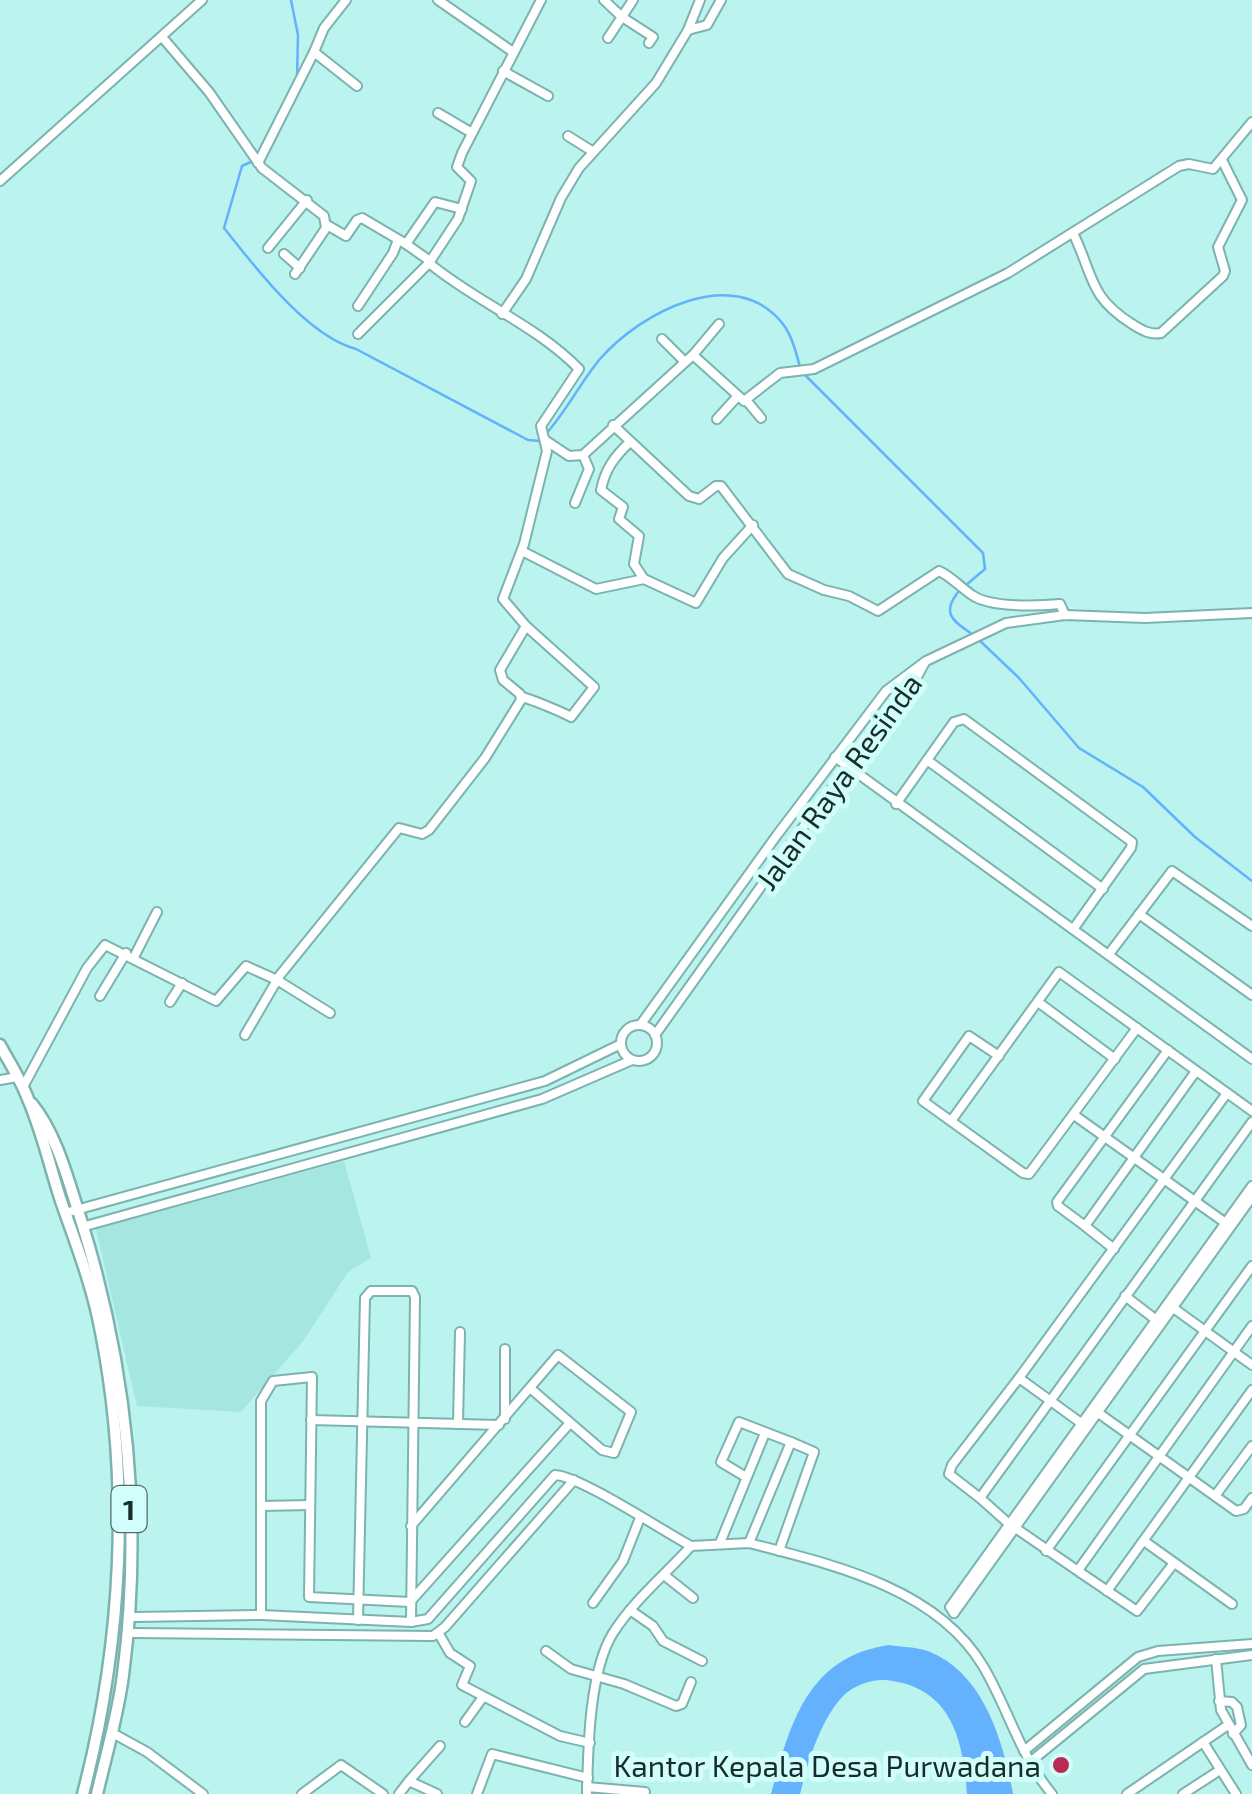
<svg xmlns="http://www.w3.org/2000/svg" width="1252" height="1794" viewBox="0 0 1252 1794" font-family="'Exo 2',sans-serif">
<rect width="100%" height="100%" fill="#bbf3ee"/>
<path fill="#a5e6e1" d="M344,1161l27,97 -23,14 -44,68 -63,72 -104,-6 -41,-177z"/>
<path fill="#64b1fe" d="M889,1645c12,2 27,2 39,6 56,22 75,90 85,143h-46c-4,-56 -16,-107 -81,-114 -14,-1 -31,5 -42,15 -24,25 -36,67 -44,99h-29c19,-70 36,-137 118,-149z"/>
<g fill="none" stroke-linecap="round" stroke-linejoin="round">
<g stroke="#64b1fe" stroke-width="2.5">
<path d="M291,0l7,35 -1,43"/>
<path d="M255,160l-13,6 -18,62c31,39 83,108 132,121l172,91 12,1"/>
<path d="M804,374l179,179 2,16 -20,17"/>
<path d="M545,435c21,-23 35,-52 55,-76 40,-46 134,-97 183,-35 9,12 13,28 17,43"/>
<path d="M959,591c-18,22 -7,29 13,43"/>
<path d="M978,639l41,39 60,70 64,39 52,50 57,44"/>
</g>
<g stroke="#7cb3af" stroke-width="12">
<g id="minor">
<path d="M346,0l-22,28 -10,24 43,34"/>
<path d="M438,0l75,52"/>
<path d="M604,0l18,17 31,20 -4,6"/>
<path d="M688,30l19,-5 14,-25"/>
<path d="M162,37l47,55 53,76 62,48 2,12 -31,46"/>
<path d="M608,38l25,-38"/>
<path d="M503,71l45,25"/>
<path d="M438,113l34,20"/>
<path d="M568,136l24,15"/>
<path d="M258,163l56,-111"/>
<path d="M0,181l202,-181"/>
<path d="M327,225l19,11 11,-16 5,-2 44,26 29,-42 27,7"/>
<path d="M1073,233c21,43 15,63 59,91 10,6 17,11 29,9l62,-57 2,-5 -7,-24 24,-47 -20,-40"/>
<path d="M406,244l24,17"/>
<path d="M268,248l39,-48"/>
<path d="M284,254l16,14"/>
<path d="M358,306l35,-53 5,-13"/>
<path d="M502,314l24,-35 35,-81 18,-30 77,-85 32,-53 12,-30"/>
<path d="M358,334l71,-71"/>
<path d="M662,339l23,23"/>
<path d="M693,355l26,-31"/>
<path d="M746,400l15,18"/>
<path d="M717,419l20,-22"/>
<path d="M613,425l76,71 10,3 17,-13h5l67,88 36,16 25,6 29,15 61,-40c13,6 21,16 33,24 18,13 66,11 88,9l5,11"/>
<path d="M545,440l24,16 14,-1 110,-100 51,46 36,-28 34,-4 194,-96 171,-107 10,-2 24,5 39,-47"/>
<path d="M630,442c-15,14 -25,27 -29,48l22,17 -4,12 20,17 -5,28 10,15 52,24 27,-45 30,-33"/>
<path d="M575,503l14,-34 -6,-14"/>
<path d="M522,551l74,38 48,-10"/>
<path d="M521,697c8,1 43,16 50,20l23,-30 -68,-61"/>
<path d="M835,757l417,302"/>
<path d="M927,760l176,129"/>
<path d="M896,804l58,-82 10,-3 168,123 -1,6 -57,80"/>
<path d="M1139,914l113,81"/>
<path d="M1109,954l63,-83 80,55"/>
<path d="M134,957l23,-45"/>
<path d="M100,996l26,-43"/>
<path d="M170,1002l12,-19"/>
<path d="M1038,1002l77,57"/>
<path d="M641,1024l136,-189 109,-144 40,-30 80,-38 59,-8 80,3 107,-5"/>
<circle cx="639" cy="1043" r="18"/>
<path d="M245,1035l35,-60 119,-147 23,6 7,-4 56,-72 36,-58 -1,-6 -17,-14 -3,-10 26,-44 -23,-27 21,-55 23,-93 -6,-25 38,-57c-43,-44 -103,-67 -150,-106l29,-44 13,-38 -14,-14 5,-14 79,-153"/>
<path d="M655,1035l164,-230 92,-117 14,-26"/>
<path d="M999,1056l-30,-20 -46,65 100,72 6,1 108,-146"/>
<path d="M0,1080l17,-3"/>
<path d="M23,1087l64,-119 18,-23 111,56 30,-35 31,14 53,33"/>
<path d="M1227,1093l-208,285 -67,87 -3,9 31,24 272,-376"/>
<path d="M1074,1115l153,109"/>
<path d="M951,1121l108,-149 193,139"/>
<path d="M65,1213l480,-132 76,-37"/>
<path d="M89,1225l453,-126 90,-39"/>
<path d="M1085,1226l-27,-20 -1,-4 111,-152"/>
<path d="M1114,1249l-29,-23 111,-155"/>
<path d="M1125,1296l30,23"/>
<path d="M1172,1307l80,58"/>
<path d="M1019,1378l62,45"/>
<path d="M1097,1412l139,99 8,-2 8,-11"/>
<path d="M505,1419v-70"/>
<path d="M311,1420l188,5"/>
<path d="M458,1424l2,-92"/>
<path d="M746,1477l-25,-15 18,-40 52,20"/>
<path d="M1215,1496l37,-50"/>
<path d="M980,1498l28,25 73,50"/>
<path d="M261,1506l49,-1"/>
<path d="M411,1526l147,-171 73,57 -17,41 -12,-3 -72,-62"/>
<path d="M1144,1541l88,63"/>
<path d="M720,1543l45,-110"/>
<path d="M749,1543l42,-101 23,10 -35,99"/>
<path d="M1046,1551l206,-285"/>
<path d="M1174,1563l-37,48 -56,-38 -2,-4 173,-243"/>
<path d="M664,1575l29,23"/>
<path d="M1107,1591l145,-201"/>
<path d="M593,1603l30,-42 17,-43"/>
<path d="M630,1610l23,16 10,15 39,20"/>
<path d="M954,1613l-4,-6 302,-421"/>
<path d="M954,1613l298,-416"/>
<path d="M261,1615v-214l12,-20 39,-4 -3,220 101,5 160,-179"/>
<path d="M135,1617l126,-2 150,7 17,-3 127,-144c25,1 108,56 136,71"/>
<path d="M358,1620l7,-322 6,-7h41l3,6 -4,325"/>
<path d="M134,1633l299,3 12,-9 129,-147"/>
<path d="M439,1634l11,19 20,13 -8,19 98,51 30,7"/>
<path d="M546,1651l25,18 53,15 52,22 6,-2 9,-22"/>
<path d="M1216,1659l5,51 31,55"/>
<path d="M1219,1701l13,1 5,5 4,18 -8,9"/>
<path d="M465,1722l18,-25"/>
<path d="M116,1735l31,17 56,42"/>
<path d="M1203,1742l33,52"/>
<path d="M1024,1751l114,-94 20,-6 94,-7"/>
<path d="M1029,1763l115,-94 108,-14"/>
<path d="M409,1781l31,-35"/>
<path d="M587,1787l58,5"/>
<path d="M302,1794l39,-29 42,29"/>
<path d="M399,1794l10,-13 28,13"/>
<path d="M477,1794l15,-40 96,24"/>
<path d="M587,1794c1,-45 2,-122 26,-161 21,-33 52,-58 78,-87l58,-3c81,21 187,44 234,123 25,42 37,90 69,128"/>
<path d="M1127,1794l101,-69"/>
<path d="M1183,1794l37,-24"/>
</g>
</g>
<g stroke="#7cb3af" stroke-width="15">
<g id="major">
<path d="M0,1045c9,17 21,35 28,54 14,32 22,68 33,102 15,43 32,86 40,131 30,152 21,313 -18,462"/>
<path d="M32,1104c26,32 37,80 50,119 45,145 61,301 41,452 -5,40 -17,80 -26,119"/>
</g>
</g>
<use href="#minor" stroke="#fff" stroke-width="8"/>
<use href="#major" stroke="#fff" stroke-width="10"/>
</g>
<circle fill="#ba2a52" stroke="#d1fefa" stroke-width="4" cx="1061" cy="1765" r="10"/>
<g text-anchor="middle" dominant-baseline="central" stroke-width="10" stroke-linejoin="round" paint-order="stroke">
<rect fill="#d1fefa" stroke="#4e6c69" stroke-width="2.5" x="111.5" y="1486" width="35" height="46" rx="8"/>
<g font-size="28" font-weight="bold" fill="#162d2b">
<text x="129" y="1509">1</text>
</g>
<g font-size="30" fill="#162d2b" stroke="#d1fefa">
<text transform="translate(838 781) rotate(-54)">Jalan Raya Resinda</text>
</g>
<g font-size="30" fill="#162d2b" stroke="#d1fefa" text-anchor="end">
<text x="1041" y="1765">Kantor Kepala Desa Purwadana</text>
</g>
</g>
</svg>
